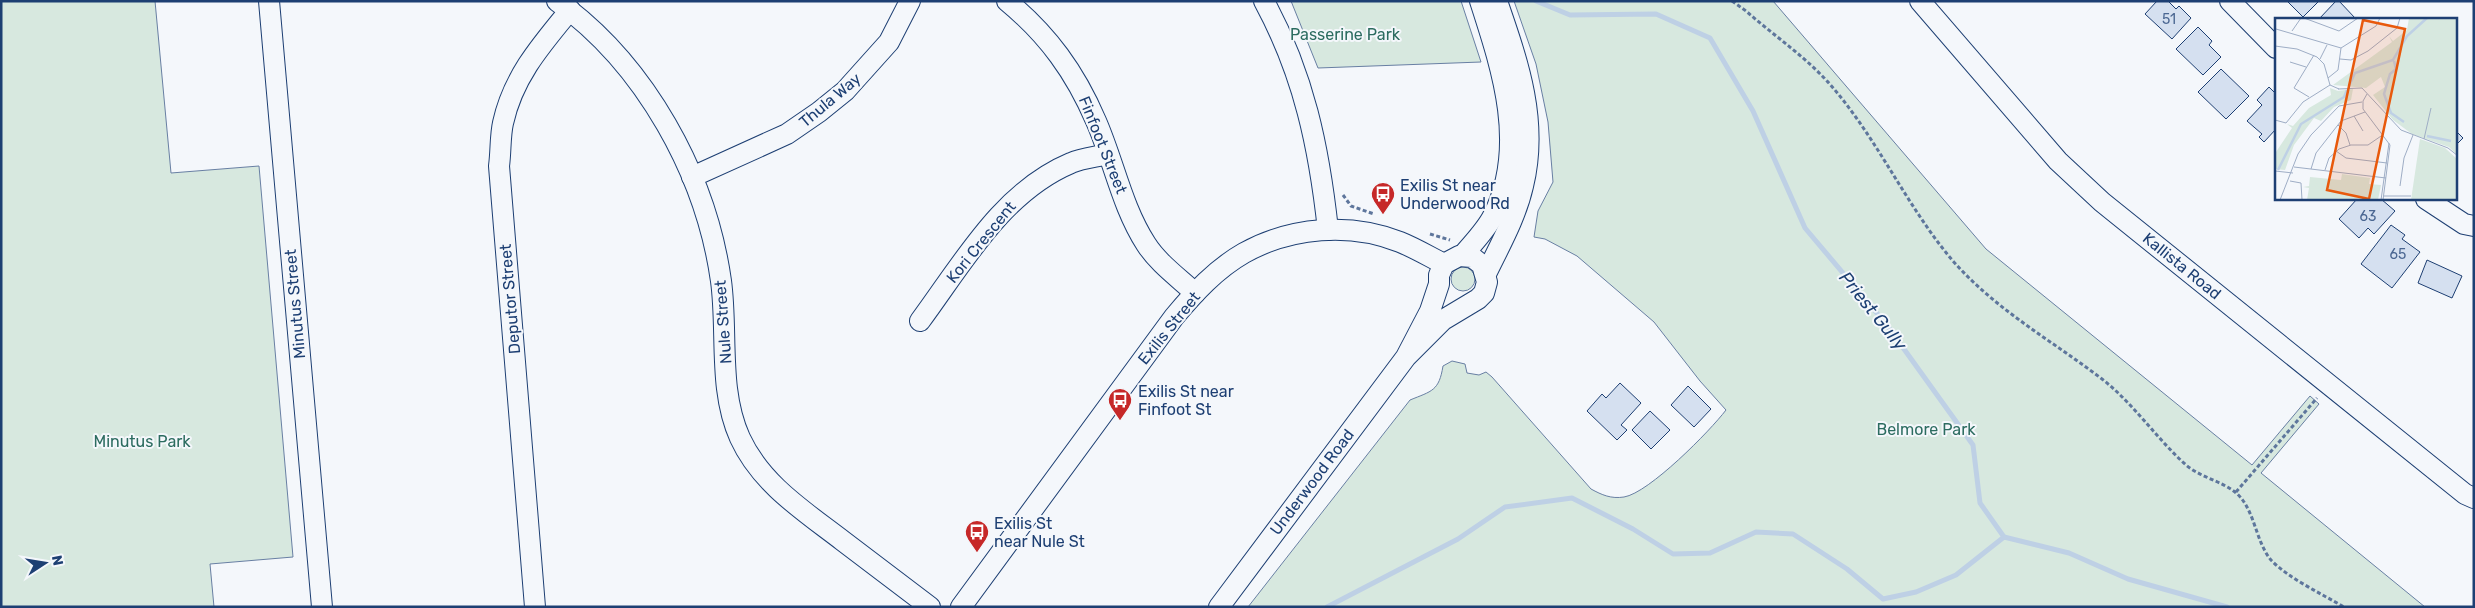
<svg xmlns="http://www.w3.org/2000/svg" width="2475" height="608" viewBox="0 0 2475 608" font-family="Rubik,sans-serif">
<rect width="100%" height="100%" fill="#f4f7fb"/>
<g fill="#d7e8df" stroke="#687fa3">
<path d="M1,1h154l16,172 88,-7 34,391 -83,7 4,43h-213z"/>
<path d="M1291,1h170l20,61 -163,6z"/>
<path d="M1514,1h259l213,248 266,216 58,-69 9,8 -58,69 164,134h-1177l162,-207c22,-9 29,-9 33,-34l9,-5 13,3 2,9 12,2 7,-3 6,5 99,112c11,6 20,10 33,8 25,-4 86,-66 102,-87l-26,-29 -46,-59 -77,-66 -32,-17 -11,-2 4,-26 15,-29 -5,-60 -12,-58z"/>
<circle cx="1463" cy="279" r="12"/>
</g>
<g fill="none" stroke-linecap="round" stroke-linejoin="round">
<g stroke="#bed0e5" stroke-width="5">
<path d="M1536,1l34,14 86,-1 54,24 43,73 52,117 81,96 87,121 7,58 24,34 65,16 59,26 99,28"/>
<path d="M1327,607l131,-68 47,-32 67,-9 61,31 40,25 37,-1 46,-21 37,2 54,35 36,30 33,-7 40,-17 48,-38"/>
</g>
</g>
<g fill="#d5e0f0" stroke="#1d3f73">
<path d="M2157,1h11l8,8 3,-3 12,12 -19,21 -27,-25z"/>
<path d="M2287,1h32l-16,16z"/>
<path d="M2336,1h3l16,17 -36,1z"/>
<path d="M2198,27l14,14 -3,4 12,12 -18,18 -27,-26z"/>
<path d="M2221,69l28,27 -23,23 -28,-27z"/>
<path d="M2269,87l7,7v35l-12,13 -5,-5 3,-3 -15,-13 15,-16 -5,-5z"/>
<path d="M2456,131l7,7 -7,7z"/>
<path d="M2357,199h24l14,12 -21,23 -6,-6 -9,10 -20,-19z"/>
<path d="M2391,225l14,10 -3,4 18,13 -28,36 -31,-24z"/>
<path d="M2427,260l35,16 -10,22 -34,-15z"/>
<path d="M1620,383l21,20 -20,22 6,5 -10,10 -30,-29 15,-17 4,4z"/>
<path d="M1688,386l23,23 -17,18 -23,-22z"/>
<path d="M1650,411l20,19 -19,19 -19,-19z"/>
</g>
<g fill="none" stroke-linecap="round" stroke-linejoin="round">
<g stroke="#1d3f73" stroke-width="22">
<g id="minor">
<path d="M269,1l53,606"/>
<path d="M557,1c88,63 149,173 164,280 7,51 -3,109 19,157 21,46 64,73 103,103 29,22 58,44 87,66"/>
<path d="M1007,1c41,34 68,71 89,120 18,41 26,86 50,123 12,19 33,34 49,49"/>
<path d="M1264,1c40,74 55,146 64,229"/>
<path d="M1920,1l138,160 44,41 363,292 9,4"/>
<path d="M2230,1l46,47"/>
<path d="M692,177l95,-43 32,-22 26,-21 44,-49 21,-41"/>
<path d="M2426,199l38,25 10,2"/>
<path d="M1463,255c10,-12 23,-25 30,-39 35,-69 9,-147 -13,-215"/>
<path d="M1486,274c14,-29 30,-57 37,-88 16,-65 -5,-124 -26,-185"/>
<path d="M920,321c43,-58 82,-129 151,-158 11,-5 25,-6 37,-9"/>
<path d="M535,607l-36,-441c2,-14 1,-30 4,-43 10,-46 38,-78 67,-113"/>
<path d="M961,607l213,-290c20,-24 42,-48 70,-64 47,-26 106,-31 156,-11 15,6 30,15 44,22"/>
<path d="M1219,607l187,-250 37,-37 35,-21 6,-6 3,-11 -5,-17 -10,-8 -13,-1 -15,8 -5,11v9l-9,27 -24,46"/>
</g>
</g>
<g stroke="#5e769c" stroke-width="3" stroke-dasharray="4 2.5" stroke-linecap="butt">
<path d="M1732,1l14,10c26,23 57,44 81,70 49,54 79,125 126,180 43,49 98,79 149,118 32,25 54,59 84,86 14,12 35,16 49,27 20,16 20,49 36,68 17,18 51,34 73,47"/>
<path d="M1343,195l8,11 23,8"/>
<path d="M1430,234l20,6"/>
<path d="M2236,492l81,-94"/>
</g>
<use href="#minor" stroke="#f4f7fb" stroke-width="20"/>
</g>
<defs>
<g id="bus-pin" transform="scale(1.25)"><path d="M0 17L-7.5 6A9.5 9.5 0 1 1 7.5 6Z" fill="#c62828" stroke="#f4f7fb"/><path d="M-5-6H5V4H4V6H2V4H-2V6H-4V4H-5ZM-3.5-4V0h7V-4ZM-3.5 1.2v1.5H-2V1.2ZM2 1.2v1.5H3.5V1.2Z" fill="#fff"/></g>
</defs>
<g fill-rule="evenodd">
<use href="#bus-pin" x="1383" y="194"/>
<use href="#bus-pin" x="1120" y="400"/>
<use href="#bus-pin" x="977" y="532"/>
</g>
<g text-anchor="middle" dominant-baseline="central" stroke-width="4" stroke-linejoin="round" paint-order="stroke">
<g font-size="14" fill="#4b6792">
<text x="2169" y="19">51</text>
<text x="2368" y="216">63</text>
<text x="2398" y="254">65</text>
</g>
<g font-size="16" fill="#2c6c60" stroke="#f4f7fb">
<text x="1345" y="34">Passerine Park</text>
<text x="1926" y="429">Belmore Park</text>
<text x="142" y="441">Minutus Park</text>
</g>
<g font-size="16" fill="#1d3f73" stroke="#f4f7fb">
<text transform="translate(830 100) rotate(-40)">Thula Way</text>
<text transform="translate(1103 145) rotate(68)">Finfoot Street</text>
<text transform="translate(981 242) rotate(-51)">Kori Crescent</text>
<text transform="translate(2182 266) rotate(39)">Kallista Road</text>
<text transform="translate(510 299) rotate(-95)">Deputor Street</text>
<text transform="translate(295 304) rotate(-95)">Minutus Street</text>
<text transform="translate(723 322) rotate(-94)">Nule Street</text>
<text transform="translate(1169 328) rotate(-51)">Exilis Street</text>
<text transform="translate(1312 482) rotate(-53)">Underwood Road</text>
</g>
<g font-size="16" fill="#1d3f73" stroke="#f4f7fb" text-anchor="start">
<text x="1400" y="185">Exilis St near<tspan x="1400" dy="18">Underwood Rd</tspan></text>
<text x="1138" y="391">Exilis St near<tspan x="1138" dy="18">Finfoot St</tspan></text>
<text x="994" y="523">Exilis St<tspan x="994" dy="18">near Nule St</tspan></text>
</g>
<g font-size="18" font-style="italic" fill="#1d3f73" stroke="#f4f7fb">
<text transform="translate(1873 311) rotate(51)">Priest Gully</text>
</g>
</g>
<g transform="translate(2275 18)">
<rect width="182" height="182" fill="#f4f7fb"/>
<path d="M134,0h48v137l-8,-8 -37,-13 -19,-14 -20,-25 12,-8 -4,-10 -15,11 -33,-3 59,-43 -3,-6 4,5 14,-11zM55,70l8,3 15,-2 -2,11 -17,7 -13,14 -7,-3 -20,27 -9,25 -10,-1 1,-17 16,-24 -5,-4 6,2 16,-18 22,-13zM145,121l25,9 12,11v41h-46zM67,156l28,4 -1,6 12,1 -3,15h-71l2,-12 -6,-1 6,-1 1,-9 31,3z" fill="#d7e8df"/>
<path fill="none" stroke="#bed0e5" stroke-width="2.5" d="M119,43l2,8 -6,5 -6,20 7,19 13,9M74,68l6,-13 38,-13 14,-24 20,-18M152,118l24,5M3,152l23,-46 43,-27 3,-7"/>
<path fill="none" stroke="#9eadc5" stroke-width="1" d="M29,0l35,13 19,-13M1,11l65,19 35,-22 4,-8M17,13l9,-13M0,28l22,3 20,8 7,7 6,21 9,4M45,41l7,-14M65,41l11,1 17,-9 29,-23 3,-10M15,44l16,5M53,60l10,-8 3,-22M0,71v16M63,71l24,-1 39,42 47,18 10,8M92,76l-4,7v8l27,36 -7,55M34,79l-15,-9 20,-33M79,98l9,15M0,102l11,3 17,-21 27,-17M63,107l8,8 4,12M149,121l7,-31M61,133l10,7 41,5M19,149l92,11M36,151l5,-16 25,-32 24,-9M50,152l4,-12 10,-9 12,-4h17l16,-11M0,153l18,2M15,163l11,2 1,17M125,168l4,-28 9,-23M109,178h27M5,182l18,-46 13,-19 28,-29 23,-4M106,182l8,-57"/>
<path fill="#e8590c" fill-opacity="0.15" stroke="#e8590c" stroke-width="2.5" d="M88,2l42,9 -36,170 -42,-9z"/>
<rect width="182" height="182" fill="none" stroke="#1d3f73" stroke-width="2.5"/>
</g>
<rect width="2475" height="608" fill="none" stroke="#1d3f73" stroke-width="5"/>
<g transform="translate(45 563) rotate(78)" stroke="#f4f7fb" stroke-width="4" paint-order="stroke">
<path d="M0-4L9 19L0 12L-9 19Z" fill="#1d3f73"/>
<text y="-8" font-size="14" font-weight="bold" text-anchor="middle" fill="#1d3f73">N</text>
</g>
</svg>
